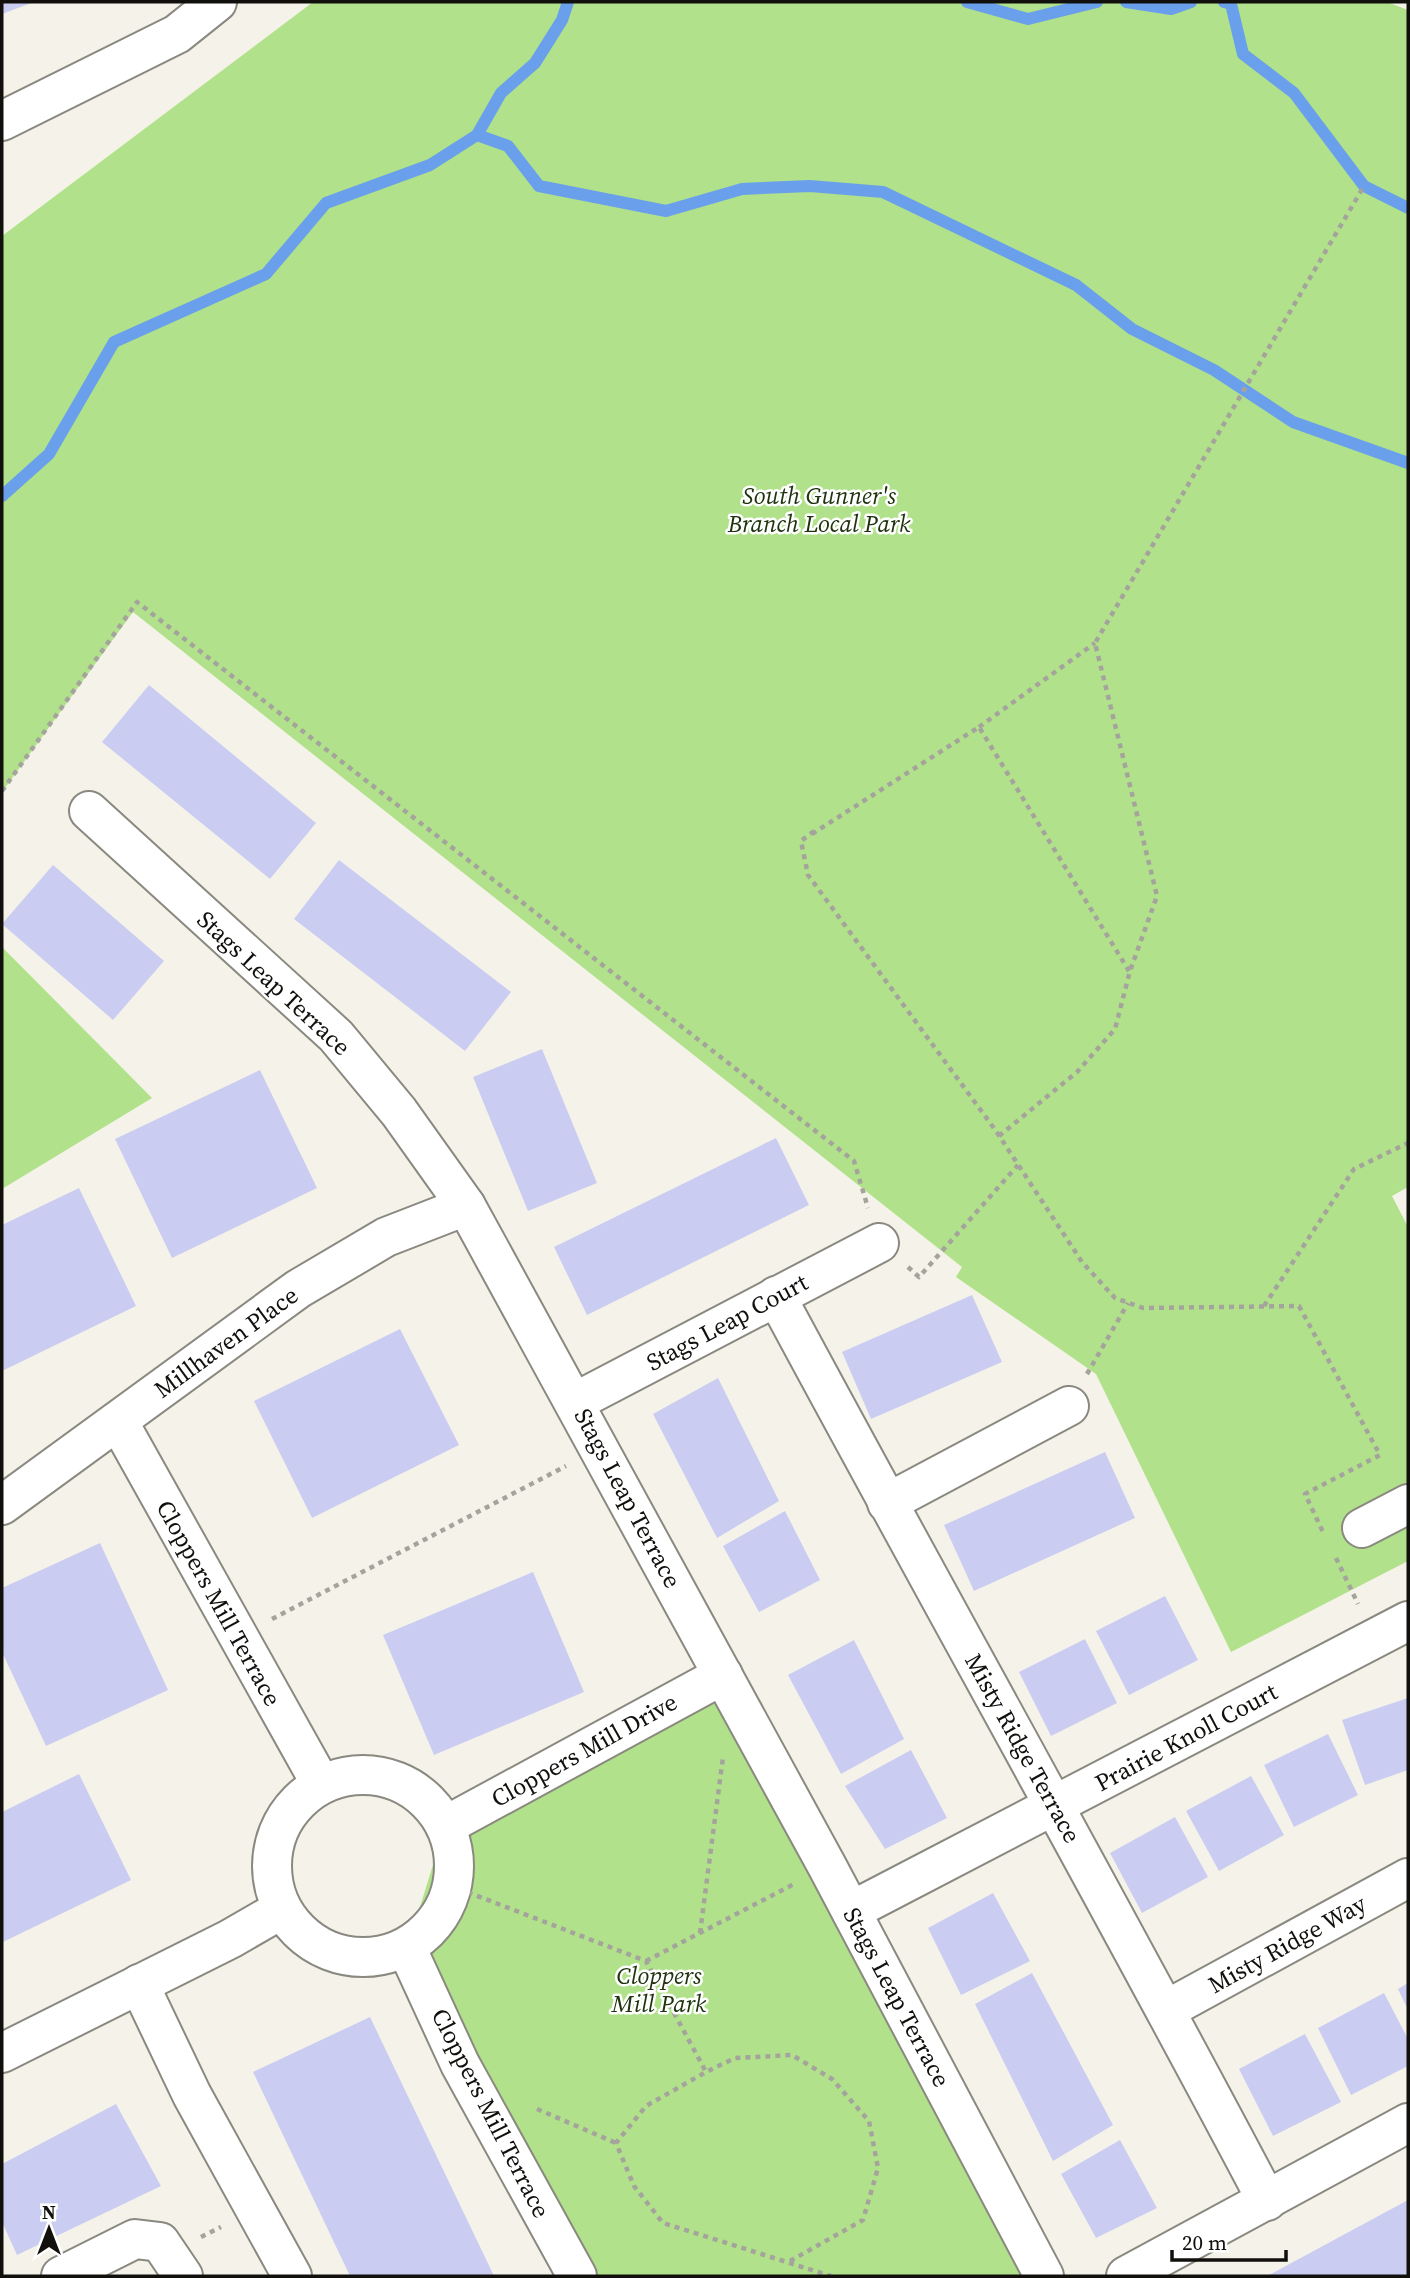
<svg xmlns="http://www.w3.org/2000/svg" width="1410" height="2278" font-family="'Source Serif 4',serif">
	<rect width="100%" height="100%" fill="#f5f3e9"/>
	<!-- green -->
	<g fill="#b1e18a">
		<path d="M313,2H1387L1408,10V1187L1392,1196L1408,1227V1561L1231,1652L1096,1374L956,1277L962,1267L133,612L2,792V236Z"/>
		<path d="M2,947L152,1098L2,1189Z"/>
		<path d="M723,1675L1044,2276H581L407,1949L445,1826Z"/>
	</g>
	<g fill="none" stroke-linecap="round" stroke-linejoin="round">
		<!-- stream -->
		<g stroke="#6aa0eb" stroke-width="12">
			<path d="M967,2L1028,19L1097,2"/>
			<path d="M1126,2L1171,9L1191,2"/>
			<path d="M1224,2L1231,4L1243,54L1294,93L1364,186L1408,208"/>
			<path d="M477,135L501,93L535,63L562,20L568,2"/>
			<path d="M2,496L49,454L114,342L266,274L326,203L430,165L477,135L508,146L539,186L666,211L742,189L810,186L883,192L1076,285L1132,329L1214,370L1293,422L1408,463"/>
		</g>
	</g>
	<!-- building -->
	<g fill="#cacdf1">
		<path d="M2,2H34L2,14Z"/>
		<path d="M149,685L316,823L270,879L102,742Z"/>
		<path d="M339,860L511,992L465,1051L294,919Z"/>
		<path d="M53,865L164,961L113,1020L2,924Z"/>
		<path d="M542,1049L597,1183L528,1211L473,1077Z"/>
		<path d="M260,1070L317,1188L172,1258L115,1139Z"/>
		<path d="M776,1138L809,1205L587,1315L554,1247Z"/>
		<path d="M79,1188L136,1306L2,1371V1225Z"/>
		<path d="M972,1295L1002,1362L871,1419L842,1352Z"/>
		<path d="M400,1329L459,1445L312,1518L254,1401Z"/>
		<path d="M718,1378L779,1501L717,1538L653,1414Z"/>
		<path d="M1105,1452L1135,1518L974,1591L944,1525Z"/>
		<path d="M785,1511L820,1580L759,1612L723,1546Z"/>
		<path d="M100,1543L168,1690L46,1746L2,1652V1588Z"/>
		<path d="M533,1572L584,1692L434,1755L383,1635Z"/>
		<path d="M1165,1596L1198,1660L1129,1695L1096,1631Z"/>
		<path d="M1085,1639L1117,1703L1051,1736L1019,1672Z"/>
		<path d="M854,1640L904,1739L841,1774L788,1675Z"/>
		<path d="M1408,1698V1770L1365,1785L1342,1720Z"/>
		<path d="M1328,1734L1358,1795L1294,1827L1264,1765Z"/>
		<path d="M911,1750L947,1818L885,1849L845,1786Z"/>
		<path d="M79,1774L131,1880L3,1942L2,1812Z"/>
		<path d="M1251,1776L1284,1835L1219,1871L1186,1811Z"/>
		<path d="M1175,1817L1208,1877L1142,1913L1110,1853Z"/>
		<path d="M993,1893L1030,1961L961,1995L928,1928Z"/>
		<path d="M1032,1973L1113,2125L1053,2161L975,2004Z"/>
		<path d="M1408,1983V2010L1398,1989Z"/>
		<path d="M1384,1993L1408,2039V2066L1351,2095L1318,2028Z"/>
		<path d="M370,2017L494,2276H350L253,2072Z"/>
		<path d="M1305,2034L1341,2102L1273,2136L1239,2069Z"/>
		<path d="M116,2104L161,2186L17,2255L2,2222V2164Z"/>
		<path d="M1120,2140L1157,2208L1096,2238L1061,2174Z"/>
		<path d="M1408,2200V2276H1267Z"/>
	</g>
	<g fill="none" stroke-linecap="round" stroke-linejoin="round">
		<!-- minor casing -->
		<g stroke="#8a8980" stroke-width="42">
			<g id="minor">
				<path d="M2,121L177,34L217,2"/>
				<path d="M89,811L336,1036L399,1112L466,1206L827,1866L1044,2276"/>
				<path d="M776,1296C938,1598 1107,1897 1267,2201"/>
				<path d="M575,1402L879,1243"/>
				<path d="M118,1421L321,1784"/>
				<path d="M887,1503L1069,1406"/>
				<path d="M2,1505L298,1289L386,1237L466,1206"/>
				<path d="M1362,1528L1408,1504"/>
				<circle cx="363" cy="1866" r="91"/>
				<path d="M445,1826L723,1675"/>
				<path d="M851,1911L1408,1621"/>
				<path d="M407,1949L460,2064L577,2276"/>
				<path d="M139,1984L192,2095L292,2276"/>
				<path d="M1166,2010L1408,1878"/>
				<path d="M2,2053L230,1939L282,1909"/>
				<path d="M61,2276L135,2239L160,2242L183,2276"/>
				<path d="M1126,2276L1408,2123"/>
			</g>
		</g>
		<!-- path -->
		<g stroke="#a5a49c" stroke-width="4.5" stroke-dasharray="5 5" stroke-linecap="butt">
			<path d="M979,727L1095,643"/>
			<path d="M2,791L137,602L854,1161L868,1208"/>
			<path d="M814,831L801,841L808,875L996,1131L1082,1262L1115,1298L1143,1308L1299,1306L1380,1455L1305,1494L1323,1532"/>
			<path d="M812,834L979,727L1129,971"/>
			<path d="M999,1136L1077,1072L1115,1029L1130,971L1157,896L1095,643L1364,186"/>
			<path d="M908,1267L919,1277L1018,1165"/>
			<path d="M1264,1306L1354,1169L1408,1143"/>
			<path d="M1087,1374L1128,1303"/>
			<path d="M1336,1558L1358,1604"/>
			<path d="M272,1619L566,1466"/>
			<path d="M449,1885L646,1961L706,2072"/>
			<path d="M700,1933L723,1757"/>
			<path d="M646,1961L794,1884"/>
			<path d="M537,2109L616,2143"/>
			<path d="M201,2237L221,2227"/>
			<path d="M790,2261L863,2220L878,2168L869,2121L832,2079L792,2055L735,2058L706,2072L646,2106L616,2143L634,2186L663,2223L831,2276"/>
		</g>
		<!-- minor -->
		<use href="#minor" stroke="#fff" stroke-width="38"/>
	</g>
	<g text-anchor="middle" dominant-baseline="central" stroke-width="5" stroke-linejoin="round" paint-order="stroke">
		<!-- park labels -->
		<g font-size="24" font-style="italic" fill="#20330f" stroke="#fff">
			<text x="819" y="495">South Gunner's<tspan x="819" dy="28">Branch Local Park</tspan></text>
			<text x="659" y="1975">Cloppers<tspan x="659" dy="28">Mill Park</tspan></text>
		</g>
		<!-- street labels -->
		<g font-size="24" fill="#11100d" stroke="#fff">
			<text transform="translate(274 983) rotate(43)">Stags Leap Terrace</text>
			<text transform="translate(727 1322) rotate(-28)">Stags Leap Court</text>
			<text transform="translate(226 1342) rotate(-36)">Millhaven Place</text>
			<text transform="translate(628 1498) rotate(62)">Stags Leap Terrace</text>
			<text transform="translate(219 1603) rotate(61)">Cloppers Mill Terrace</text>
			<text transform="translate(1186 1737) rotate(-28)">Prairie Knoll Court</text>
			<text transform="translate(1023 1748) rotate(61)">Misty Ridge Terrace</text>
			<text transform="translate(584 1750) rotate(-29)">Cloppers Mill Drive</text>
			<text transform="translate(1287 1944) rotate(-29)">Misty Ridge Way</text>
			<text transform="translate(897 1997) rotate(62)">Stags Leap Terrace</text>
			<text transform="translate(491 2113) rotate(63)">Cloppers Mill Terrace</text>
		</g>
	</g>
	<!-- border -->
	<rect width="1410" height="2278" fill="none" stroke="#11100d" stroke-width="7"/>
	<!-- north arrow -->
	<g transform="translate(49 2229)" stroke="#ffffff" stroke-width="5" paint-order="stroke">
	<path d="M0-5L12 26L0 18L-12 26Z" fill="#11100d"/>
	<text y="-10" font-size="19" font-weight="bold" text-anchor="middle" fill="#11100d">N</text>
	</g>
	<!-- scale -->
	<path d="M1172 2250v10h114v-10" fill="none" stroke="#11100d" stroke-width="3.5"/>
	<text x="1182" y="2250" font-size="21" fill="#11100d" stroke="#ffffff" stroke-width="5" paint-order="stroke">20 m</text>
</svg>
